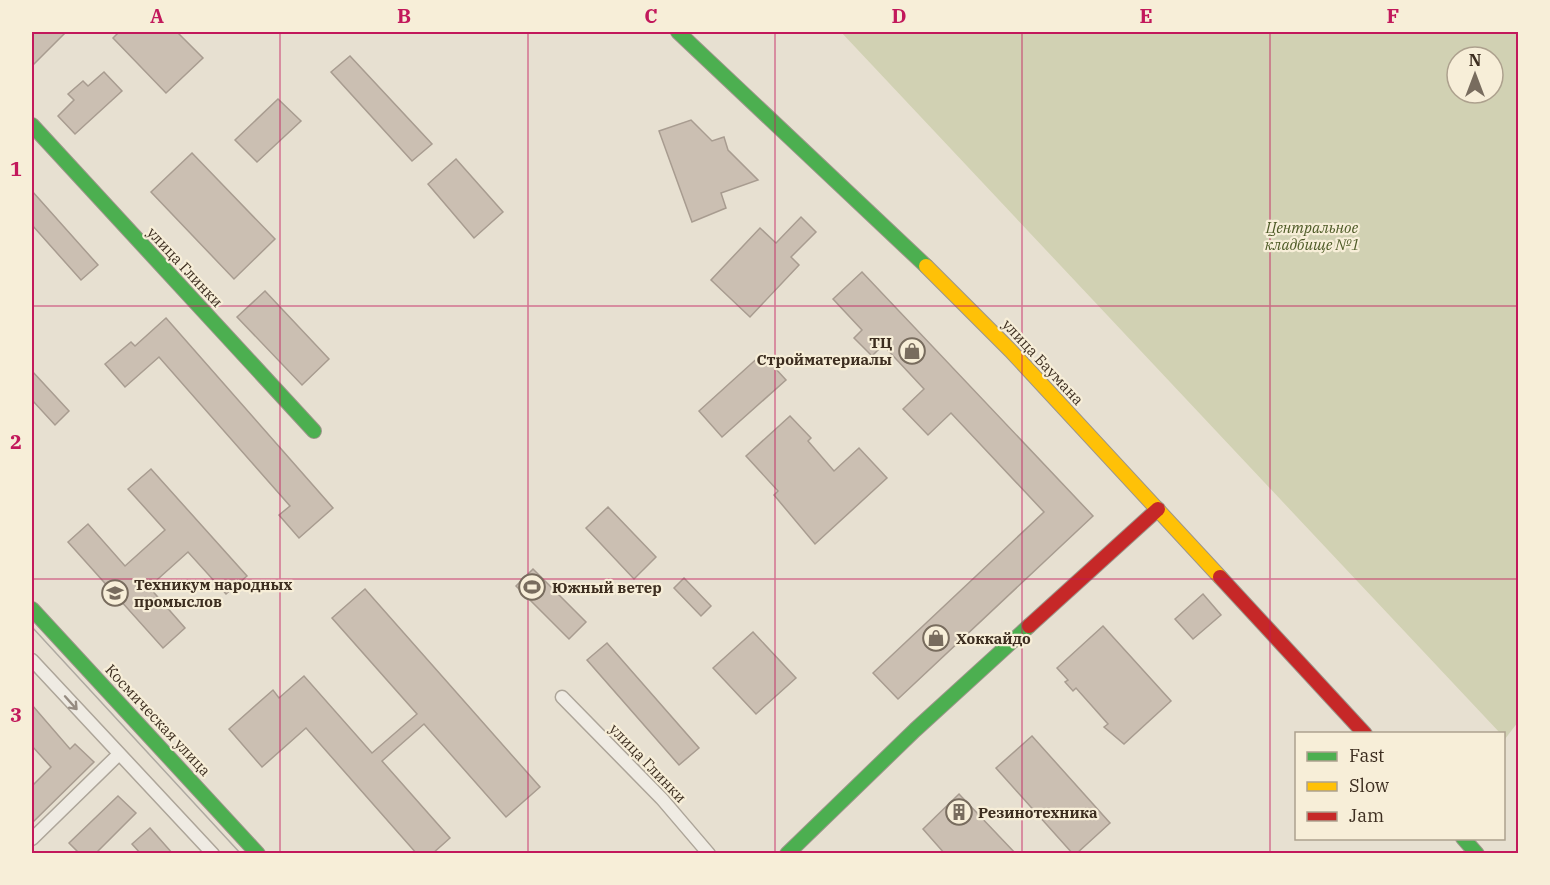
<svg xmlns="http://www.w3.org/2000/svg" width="1550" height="885" font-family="'IBM Plex Serif',serif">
	<rect width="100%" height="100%" fill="#e7e0d1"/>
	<!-- cemetery -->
	<path fill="#d1d1b3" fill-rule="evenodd" d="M841,32H1518V722L1505,739L1504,734L1500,733ZM1457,57H1493V93H1457Z"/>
	<!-- building -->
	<g fill="#cbbfb2" stroke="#a89c90" stroke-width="1.5">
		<path d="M32,32H66L32,66Z"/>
		<path d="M119,32H177L203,58L166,93L113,38Z"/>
		<path d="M350,56L432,144L412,161L331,72Z"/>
		<path d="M104,72L122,91L75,134L58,116L74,100L68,94L83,81L88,86Z"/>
		<path d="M278,99L301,121L257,162L235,140Z"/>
		<path d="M691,120L712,141L724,137L728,150L758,180L721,193L726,208L692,222L659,131Z"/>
		<path d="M192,153L275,239L234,279L151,192Z"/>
		<path d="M456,159L503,212L474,238L428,184Z"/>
		<path d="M32,191L98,265L81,280L32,225Z"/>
		<path d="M801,217L816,232L791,257L799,265L750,317L711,280L760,228L776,243Z"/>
		<path d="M862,272L1093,516L898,699L873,673L1044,512L951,413L928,435L903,409L924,389L883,345L872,356L854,338L862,330L833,299Z"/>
		<path d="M265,291L329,359L302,385L237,317Z"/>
		<path d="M166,318L333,508L299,538L279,515L290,506L159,357L125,387L105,364L131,342L135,346Z"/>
		<path d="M762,354L786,380L722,437L699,411Z"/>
		<path d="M32,371L69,411L55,425L32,400Z"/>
		<path d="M790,416L811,438L808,441L834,471L859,448L887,478L815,544L774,495L778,491L746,456Z"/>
		<path d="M151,469L247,576L226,594L188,552L149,587L185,628L163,648L68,542L88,524L125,566L165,530L128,489Z"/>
		<path d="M608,507L656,557L634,579L586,528Z"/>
		<path d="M533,569L586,622L569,639L516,586Z"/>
		<path d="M684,578L711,606L701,616L674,588Z"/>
		<path d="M365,589L540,787L506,817L424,724L382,761L450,838L432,854H417L306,728L262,767L229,729L273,690L279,698L304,676L372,753L417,714L332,618Z"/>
		<path d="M1203,594L1221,615L1193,639L1175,619Z"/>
		<path d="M1103,626L1171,701L1124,744L1104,727L1108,724L1076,688L1073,691L1065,682L1068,680L1057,668Z"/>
		<path d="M753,632L796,678L756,714L713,668Z"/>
		<path d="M607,643L699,748L679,765L587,660Z"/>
		<path d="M32,705L70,749L75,744L94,762L32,823V786L51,767L32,746Z"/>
		<path d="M1032,736L1110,823L1076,854H1073L996,768Z"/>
		<path d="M959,794L1016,854H945L923,829Z"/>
		<path d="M118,796L136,813L95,854H80L69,843Z"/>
		<path d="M150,828L173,854H141L132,844Z"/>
	</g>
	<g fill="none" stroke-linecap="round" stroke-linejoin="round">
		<!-- street casing -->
		<g stroke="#ada599" stroke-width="15">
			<g id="street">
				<path d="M32,660L213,854"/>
				<path d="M562,697L662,799L709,854"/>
				<path d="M32,839L118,755"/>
			</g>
		</g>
		<!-- fast casing -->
		<g stroke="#9c958a" stroke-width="16">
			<g id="fast">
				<path d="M678,32L926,266"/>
				<path d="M32,125L314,431"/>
				<path d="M32,609L258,854"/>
				<path d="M1463,838L1477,854"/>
				<path d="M787,854L915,730L1029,626"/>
			</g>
		</g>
		<!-- slow casing -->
		<g stroke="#9c958a" stroke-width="16">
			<path id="slow" d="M926,266L1011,351L1220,577"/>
		</g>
		<!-- jam casing -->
		<g stroke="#9c958a" stroke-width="16">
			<g id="jam">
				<path d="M1220,577L1365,734"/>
				<path d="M1029,626L1158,509"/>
			</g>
		</g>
		<!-- street -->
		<use href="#street" stroke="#efebe3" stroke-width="12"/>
		<!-- fast -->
		<use href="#fast" stroke="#4caf50" stroke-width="14"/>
		<!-- slow -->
		<use href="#slow" stroke="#ffc107" stroke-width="14"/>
		<!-- jam -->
		<use href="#jam" stroke="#c62828" stroke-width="14"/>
		<!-- tram -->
		<path stroke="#afaaa2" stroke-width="1.5" d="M32,627L241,854"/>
	</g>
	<!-- one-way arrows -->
	<defs><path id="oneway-shaft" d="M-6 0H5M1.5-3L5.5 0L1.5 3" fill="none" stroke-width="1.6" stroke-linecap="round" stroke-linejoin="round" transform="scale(1.5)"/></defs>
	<use stroke="#968c82" href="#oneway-shaft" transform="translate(71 703) rotate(48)"/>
	<!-- grid -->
	<path fill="none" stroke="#c2185b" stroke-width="1.5" stroke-opacity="0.55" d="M280,32V854M528,32V854M775,32V854M1022,32V854M1270,32V854M32,306H1518M32,579H1518"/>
	<!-- icons -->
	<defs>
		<g id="shop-ring" transform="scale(1.35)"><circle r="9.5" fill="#f7eed8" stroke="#786c5e" stroke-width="1.5"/><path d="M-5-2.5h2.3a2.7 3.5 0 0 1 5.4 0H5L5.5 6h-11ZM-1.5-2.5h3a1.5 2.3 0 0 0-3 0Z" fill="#786c5e"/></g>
		<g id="stadium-ring" transform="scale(1.35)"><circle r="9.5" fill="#f7eed8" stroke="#786c5e" stroke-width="1.5"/><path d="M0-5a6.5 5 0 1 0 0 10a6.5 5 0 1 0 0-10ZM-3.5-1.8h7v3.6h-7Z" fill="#786c5e"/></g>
		<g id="university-ring" transform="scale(1.35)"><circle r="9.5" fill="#f7eed8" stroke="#786c5e" stroke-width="1.5"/><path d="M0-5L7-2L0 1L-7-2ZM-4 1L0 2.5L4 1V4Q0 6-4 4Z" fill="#786c5e"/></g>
		<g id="building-ring" transform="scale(1.35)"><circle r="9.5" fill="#f7eed8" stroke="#786c5e" stroke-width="1.5"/><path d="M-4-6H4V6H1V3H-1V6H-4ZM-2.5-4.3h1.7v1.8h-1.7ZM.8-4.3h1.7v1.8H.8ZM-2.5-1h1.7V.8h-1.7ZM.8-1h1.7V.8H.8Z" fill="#786c5e"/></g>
	</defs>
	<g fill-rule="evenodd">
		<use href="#shop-ring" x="912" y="351"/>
		<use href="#stadium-ring" x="532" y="587"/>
		<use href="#university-ring" x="115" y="593"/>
		<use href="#shop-ring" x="936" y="638"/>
		<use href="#building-ring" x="959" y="812"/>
	</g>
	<g text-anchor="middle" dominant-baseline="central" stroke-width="4.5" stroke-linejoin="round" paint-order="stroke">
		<!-- park labels -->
		<g font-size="15" font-style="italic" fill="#4d5a26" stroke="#f7eed8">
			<text x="1312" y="227">Центральное<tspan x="1312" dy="17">кладбище №1</tspan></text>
		</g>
		<!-- street labels -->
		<g font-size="15" fill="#3d2e20" stroke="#f7eed8">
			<text transform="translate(185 267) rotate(47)">улица Глинки</text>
			<text transform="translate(1043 362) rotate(47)">улица Баумана</text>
			<text transform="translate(158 720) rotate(47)">Космическая улица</text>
			<text transform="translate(648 763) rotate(46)">улица Глинки</text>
		</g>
		<!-- poi labels -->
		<g font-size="15" font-weight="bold" fill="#3d2e20" stroke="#f7eed8" text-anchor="start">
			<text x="892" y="342" text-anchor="end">ТЦ<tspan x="892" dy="17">Стройматериалы</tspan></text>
			<text x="134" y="584">Техникум народных<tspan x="134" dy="17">промыслов</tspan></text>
			<text x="552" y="587">Южный ветер</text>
			<text x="956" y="638">Хоккайдо</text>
			<text x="978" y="812">Резинотехника</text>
		</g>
	</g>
	<!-- border -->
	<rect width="1550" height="885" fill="none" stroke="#f7eed8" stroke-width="66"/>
	<!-- legend -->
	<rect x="1295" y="732" width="210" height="108" fill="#f7eed8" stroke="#ada18e" stroke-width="1.5"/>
	<rect x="1307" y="752" width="30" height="9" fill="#4caf50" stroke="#ada18e" stroke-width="1.5"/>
	<text x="1349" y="762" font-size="18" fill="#3d2e20">Fast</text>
	<rect x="1307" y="782" width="30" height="9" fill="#ffc107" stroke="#ada18e" stroke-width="1.5"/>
	<text x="1349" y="792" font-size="18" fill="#3d2e20">Slow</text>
	<rect x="1307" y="812" width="30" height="9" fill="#c62828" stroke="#ada18e" stroke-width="1.5"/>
	<text x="1349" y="822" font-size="18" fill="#3d2e20">Jam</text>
	<!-- north arrow -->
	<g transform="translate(1475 75)"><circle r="28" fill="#f7eed8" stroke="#ada18e" stroke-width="1.5"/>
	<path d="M0-4.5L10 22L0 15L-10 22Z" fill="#786c5e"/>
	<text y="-9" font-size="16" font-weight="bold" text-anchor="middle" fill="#3d2e20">N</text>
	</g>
	<rect x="33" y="33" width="1484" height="819" fill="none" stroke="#c2185b" stroke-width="2"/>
	<g font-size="20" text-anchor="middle" font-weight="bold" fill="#c2185b">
		<text x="157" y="23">A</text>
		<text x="404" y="23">B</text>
		<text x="651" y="23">C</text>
		<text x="899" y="23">D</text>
		<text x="1146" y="23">E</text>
		<text x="1393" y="23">F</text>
		<text x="16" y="176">1</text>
		<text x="16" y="449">2</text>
		<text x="16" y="722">3</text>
	</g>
</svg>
